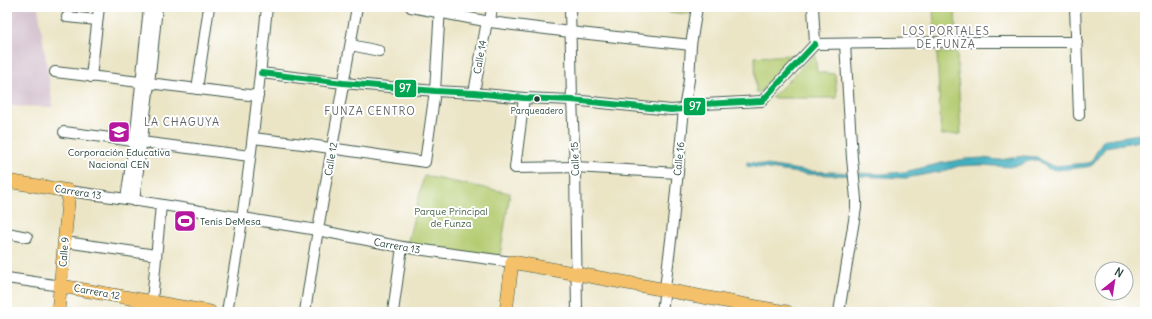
<svg xmlns="http://www.w3.org/2000/svg" width="1152" height="319" font-family="Delius,sans-serif">
	<rect width="100%" height="100%" fill="#fff"/>
	<filter id="ink" filterUnits="userSpaceOnUse"><feTurbulence type="fractalNoise" baseFrequency=".025" numOctaves="2"/><feDisplacementMap in="SourceGraphic" scale="8" xChannelSelector="R" yChannelSelector="G"/><feConvolveMatrix kernelMatrix="1 2 1 2 8 2 1 2 1" color-interpolation-filters="sRGB"/></filter>
	<filter id="wash" filterUnits="userSpaceOnUse"><feTurbulence type="fractalNoise" baseFrequency=".012" numOctaves="4" result="noise"/><feDisplacementMap in="SourceGraphic" scale="16" xChannelSelector="R" yChannelSelector="G"/><feGaussianBlur stdDeviation="0.9" result="paint"/><feColorMatrix in="noise" values="0 0 0 0 0 0 0 0 0 0 0 0 0 0 0 0 0 1.4 0 .05"/><feComposite in="paint" operator="in"/></filter>
	<g filter="url(#wash)">
		<rect width="100%" height="100%" fill="#ebe5c6"/>
		<!-- built -->
		<path fill="#f6cfd9" d="M108,126L130,129L129,139L108,135Z"/>
		<!-- industrial -->
		<path fill="#d1bdcb" d="M7,7H38L53,107L7,106Z"/>
		<!-- green -->
		<g fill="#b3cb70" stroke="#698452">
			<path d="M658,7H689L688,14L658,11Z"/>
			<path d="M933,7H955L956,31L934,29Z"/>
			<path d="M937,53H957L961,134L941,135Z"/>
			<path d="M815,54L817,72L835,74L837,98H771Z"/>
			<path d="M794,55L760,92H756L755,57Z"/>
			<path d="M424,176L510,193L499,261L407,245Z"/>
		</g>
		<!-- water -->
		<path fill="#42afbf" stroke="#30767a" d="M1145,133V140L1106,147L1091,166L1086,167L1057,170L1049,169L1038,160L1029,161L1020,165L1009,167L980,165L959,166L944,171L906,178L805,174L747,166V162L806,171L881,174L904,172L942,163L965,159L982,158L1000,160L1024,156L1037,157L1046,163L1053,166L1088,163L1092,160L1103,140Z"/>
	</g>
	<g filter="url(#ink)">
		<g fill="none" stroke-linecap="round" stroke-linejoin="round">
			<!-- minor casing -->
			<g stroke="#3e564a" stroke-width="12">
				<g id="minor">
					<path d="M411,7L490,22L570,32L691,45"/>
					<path d="M570,7L572,100L575,167L577,312"/>
					<path d="M813,7L815,44"/>
					<path d="M1075,7L1079,115"/>
					<path d="M67,17L97,20"/>
					<path d="M490,22L492,7"/>
					<path d="M815,44L948,42H1077"/>
					<path d="M351,45L379,51"/>
					<path d="M55,72L258,96"/>
					<path d="M261,73L343,83L435,91L474,93L524,98L572,100L671,110L684,109L704,104L762,101L815,44"/>
					<path d="M91,77L99,7"/>
					<path d="M197,89L209,7"/>
					<path d="M474,93L487,21"/>
					<path d="M524,98L515,168L575,167L678,173"/>
					<path d="M64,132L250,156"/>
					<path d="M253,138L303,144L425,162L435,91L440,7"/>
					<path d="M69,191L126,199L317,230L402,247L512,262"/>
					<path d="M126,199L137,123L149,7"/>
					<path d="M134,201L149,84L157,7"/>
					<path d="M7,233L27,237"/>
					<path d="M65,242L156,255"/>
					<path d="M7,278L61,286"/>
					<path d="M152,301L161,205"/>
					<path d="M227,312C232,281 238,250 242,219C252,148 260,78 267,7"/>
					<path d="M305,312C320,210 339,109 357,7"/>
					<path d="M393,312L402,247"/>
					<path d="M662,312L672,232L684,109L689,80L691,45L697,7"/>
					<path d="M839,312L856,208V199L852,158L845,44"/>
				</g>
			</g>
			<!-- major casing -->
			<g stroke="#3e564a" stroke-width="14">
				<g id="major">
					<path d="M7,181L69,191L58,312"/>
					<path d="M61,286L210,312"/>
					<path d="M506,312L512,262L644,286L768,309L787,312"/>
				</g>
			</g>
			<!-- minor -->
			<use href="#minor" stroke="#fff" stroke-width="10"/>
			<!-- major -->
			<use href="#major" stroke="#f4c16a" stroke-width="13"/>
			<!-- bus-1 casing -->
			<g stroke="#fff" stroke-width="9">
				<path id="bus-1" d="M261,73L343,83L435,91L474,93L524,98L572,100L671,110L684,109L704,104L762,101L815,44"/>
			</g>
			<!-- bus-1 -->
			<use href="#bus-1" stroke="#00a651" stroke-width="6"/>
		</g>
	</g>
	<!-- icons -->
	<defs>
		<g id="university-square" transform="scale(1.15)"><rect x="-9" y="-9" width="18" height="18" rx="4" fill="#b5179e" stroke="#fff"/><path d="M0-5L7-2L0 1L-7-2ZM-4 1L0 2.5L4 1V4Q0 6-4 4Z" fill="#fff"/></g>
		<g id="stadium-square" transform="scale(1.15)"><rect x="-9" y="-9" width="18" height="18" rx="4" fill="#b5179e" stroke="#fff"/><path d="M0-5a6.5 5 0 1 0 0 10a6.5 5 0 1 0 0-10ZM-3.5-1.8h7v3.6h-7Z" fill="#fff"/></g>
	</defs>
	<g fill-rule="evenodd">
		<use href="#university-square" x="119" y="132"/>
		<use href="#stadium-square" x="185" y="221"/>
	</g>
	<!-- markers -->
	<circle fill="#1f3d34" stroke="#fff" stroke-width="1.5" cx="537" cy="99" r="3.5"/>
	<g text-anchor="middle" dominant-baseline="central" stroke-width="4" stroke-linejoin="round" paint-order="stroke">
		<!-- bus labels -->
		<g font-size="9" fill="#1f3d34" stroke="#fff">
			<text x="537" y="110">Parqueadero</text>
		</g>
		<!-- street labels -->
		<g font-size="10" fill="#1f3d34" stroke="#fff">
			<text transform="translate(480 57) rotate(-80)">Calle 14</text>
			<text transform="translate(331 159) rotate(-80)">Calle 12</text>
			<text transform="translate(575 159) rotate(-92)">Calle 15</text>
			<text transform="translate(679 159) rotate(-84)">Calle 16</text>
			<text transform="translate(78 192) rotate(9)">Carrera 13</text>
			<text transform="translate(397 246) rotate(10)">Carrera 13</text>
			<text transform="translate(64 252) rotate(-85)">Calle 9</text>
			<text transform="translate(97 292) rotate(10)">Carrera 12</text>
		</g>
		<!-- poi labels -->
		<g font-size="10" fill="#1f3d34" stroke="#fff">
			<text x="119" y="152">Corporación Educativa<tspan x="119" dy="12">Nacional CEN</tspan></text>
			<text x="200" y="221" text-anchor="start">Tenis DeMesa</text>
		</g>
		<!-- park labels -->
		<g font-size="10" fill="#446043" stroke="#fff">
			<text x="451" y="211">Parque Principal<tspan x="451" dy="12">de Funza</tspan></text>
		</g>
		<!-- neighbourhood labels -->
		<g font-size="11" letter-spacing="1" fill="#626467" stroke="#fff">
			<text x="946" y="31">LOS PORTALES<tspan x="946" dy="13">DE FUNZA</tspan></text>
			<text x="370" y="111">FUNZA CENTRO</text>
			<text x="182" y="122">LA CHAGUYA</text>
		</g>
	</g>
	<g stroke="#fff" stroke-width="1.5">
		<rect x="394" y="79" width="23" height="19" rx="4" fill="#00a651"/>
		<rect x="683" y="97" width="23" height="19" rx="4" fill="#00a651"/>
	</g>
	<g font-size="11" text-anchor="middle" font-weight="bold" fill="#fff">
		<text x="405" y="92">97</text>
		<text x="695" y="110">97</text>
	</g>
	<!-- margin -->
	<rect width="1152" height="319" fill="none" stroke="#fff" stroke-width="24"/>
	<!-- north arrow -->
	<g transform="translate(1114 281) rotate(30)"><circle r="19" fill="#ffffff" stroke="#a5b1ae"/>
	<path d="M0-3L7 15L0 10L-7 15Z" fill="#b5179e"/>
	<text y="-6" font-size="11" font-weight="bold" text-anchor="middle" fill="#1f3d34">N</text>
	</g>
</svg>
